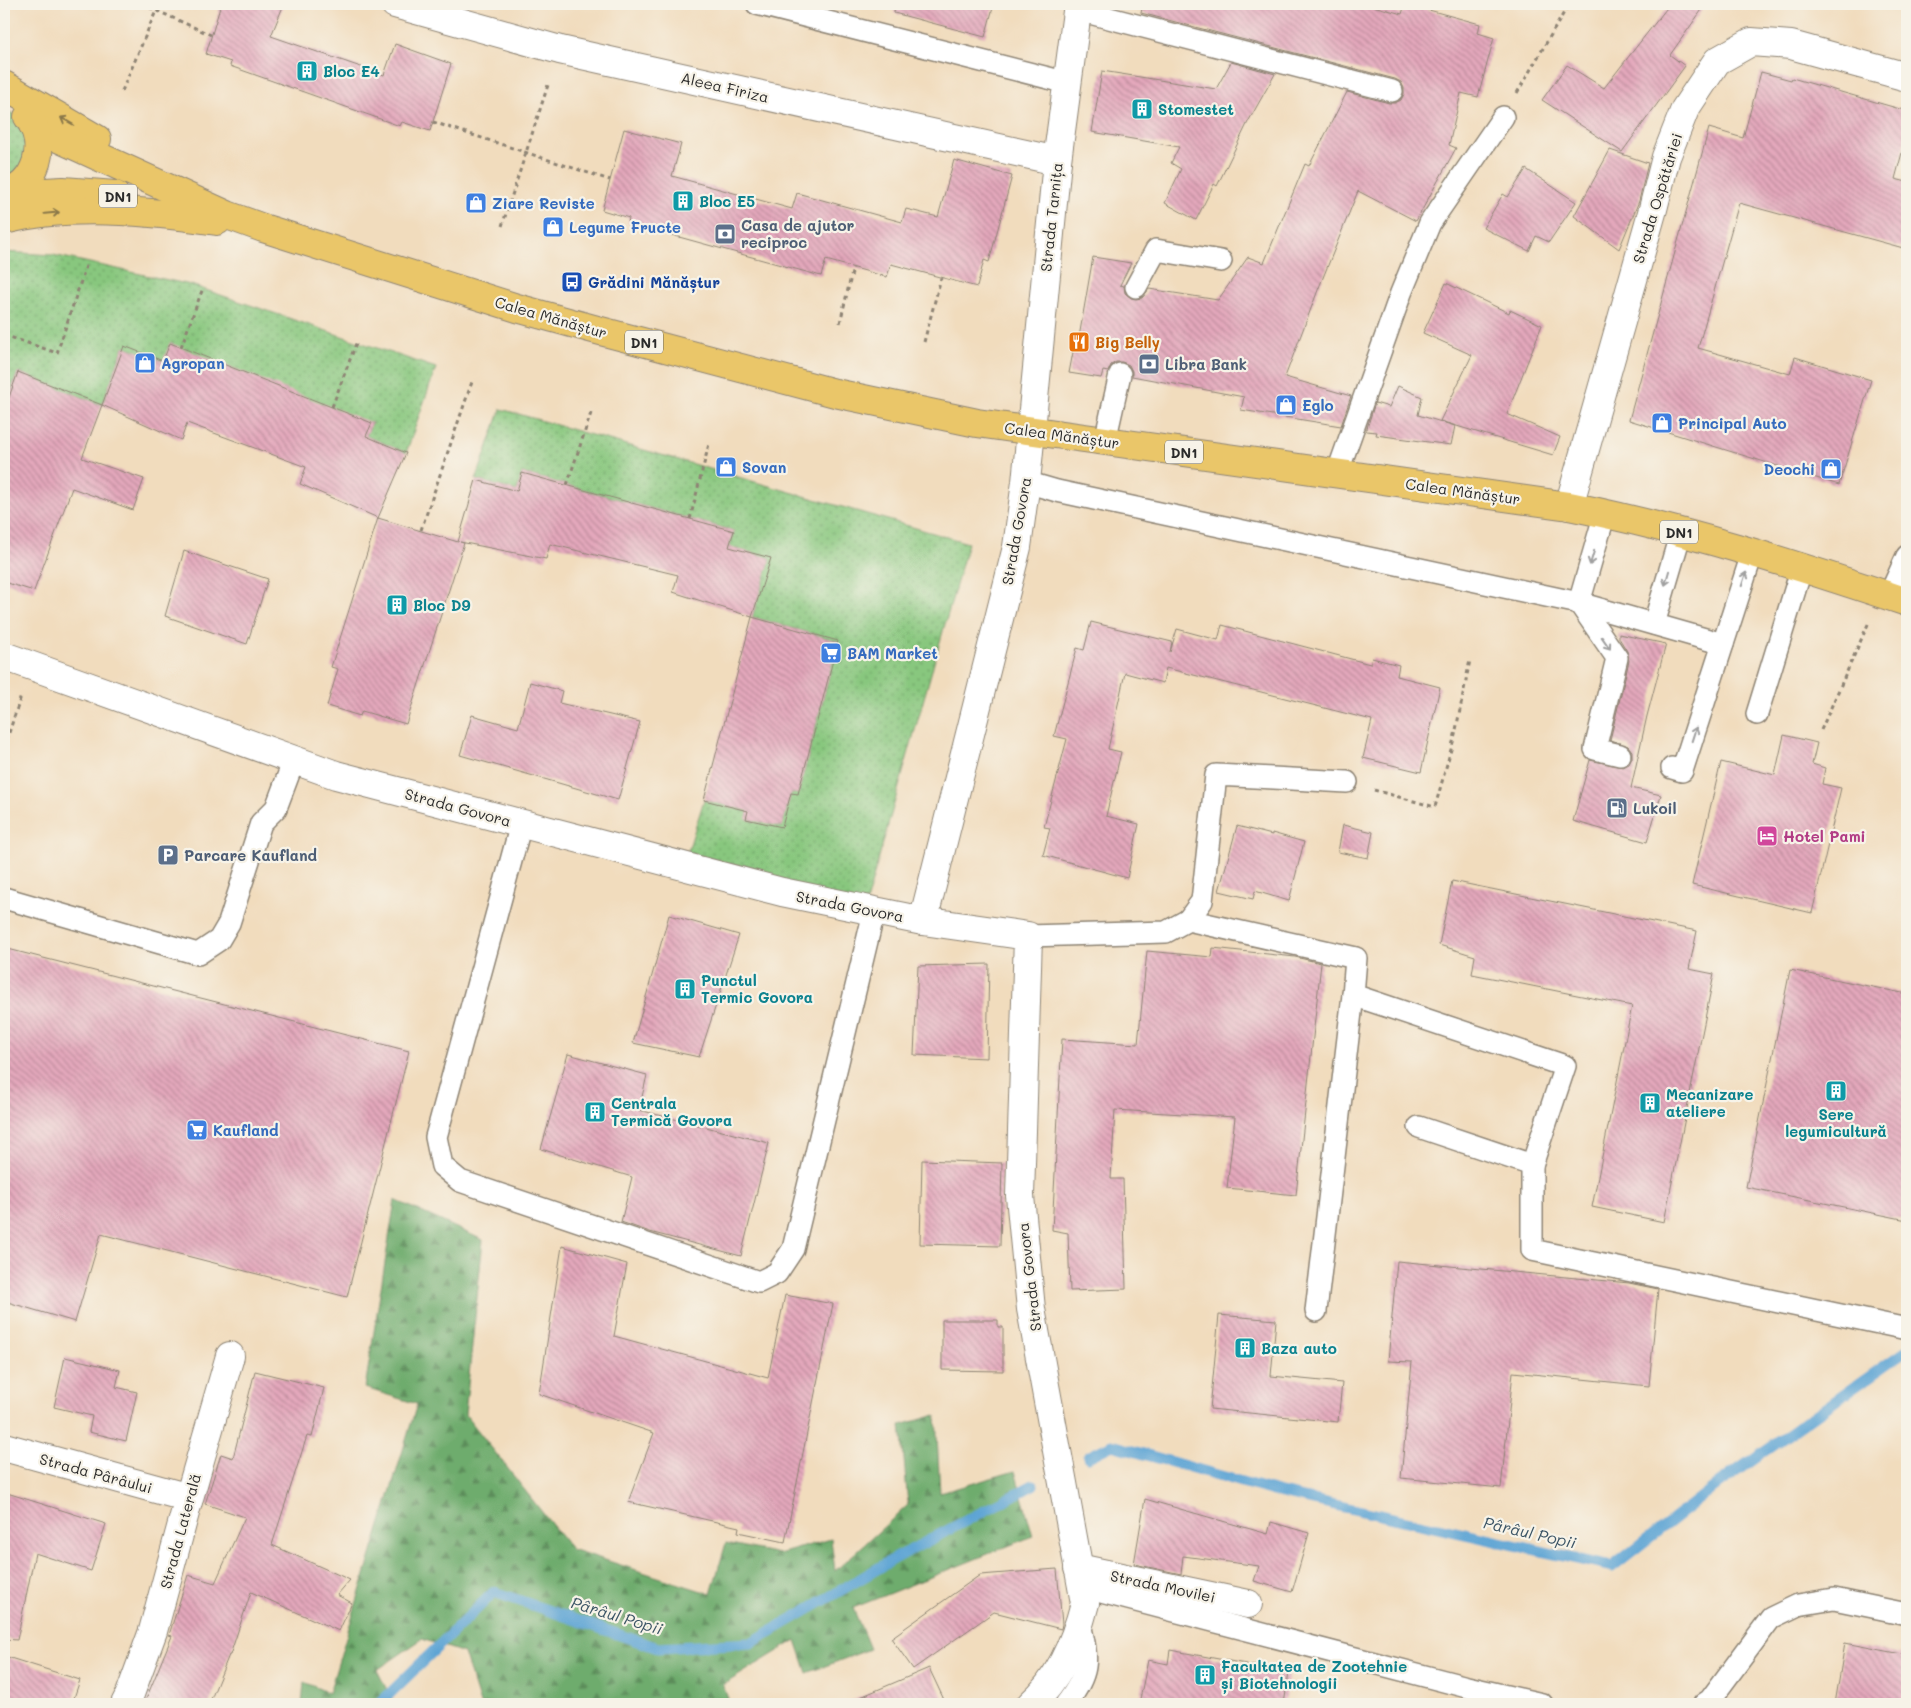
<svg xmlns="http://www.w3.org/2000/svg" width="1911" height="1708" font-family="Mali,sans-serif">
	<defs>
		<pattern id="grass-dots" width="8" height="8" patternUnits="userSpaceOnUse" patternTransform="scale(1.25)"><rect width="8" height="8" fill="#88c77e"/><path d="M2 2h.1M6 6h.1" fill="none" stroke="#6fa267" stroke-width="1.8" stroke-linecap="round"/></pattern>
		<pattern id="forest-firs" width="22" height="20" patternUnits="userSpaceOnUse" patternTransform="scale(1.25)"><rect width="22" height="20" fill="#6eac6d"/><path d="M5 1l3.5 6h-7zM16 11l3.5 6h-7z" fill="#5b8c5a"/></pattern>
		<pattern id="building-back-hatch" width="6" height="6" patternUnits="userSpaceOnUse" patternTransform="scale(1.25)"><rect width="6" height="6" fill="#e4a8bc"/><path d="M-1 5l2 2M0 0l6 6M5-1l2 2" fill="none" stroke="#b98999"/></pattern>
	</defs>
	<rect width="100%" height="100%" fill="#f7f3e8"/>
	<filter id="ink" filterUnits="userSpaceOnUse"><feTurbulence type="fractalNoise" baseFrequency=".02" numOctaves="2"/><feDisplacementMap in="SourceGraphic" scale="10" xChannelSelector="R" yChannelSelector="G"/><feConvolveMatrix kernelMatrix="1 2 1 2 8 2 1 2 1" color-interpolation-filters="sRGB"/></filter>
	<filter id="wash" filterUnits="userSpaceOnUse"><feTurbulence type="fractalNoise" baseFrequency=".0096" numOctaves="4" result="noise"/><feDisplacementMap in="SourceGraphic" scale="20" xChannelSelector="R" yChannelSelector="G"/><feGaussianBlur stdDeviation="1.12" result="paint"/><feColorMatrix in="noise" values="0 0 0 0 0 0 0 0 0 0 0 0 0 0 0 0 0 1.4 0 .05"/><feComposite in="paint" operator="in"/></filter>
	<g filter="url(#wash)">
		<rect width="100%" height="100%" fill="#f1dcbd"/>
		<!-- grass -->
		<g fill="url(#grass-dots)" stroke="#5a7954">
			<path d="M4,109C32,122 26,139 26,165L4,184Z"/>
			<path d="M4,252L53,255L191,285L436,368L406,453L366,436L372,423L163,361L124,346L102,405L18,372L4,411Z"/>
			<path d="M501,409L968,543L864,910L683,867L704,800L748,811L747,819L782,827L791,793L798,794L838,641L752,617L771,558L729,547L734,531L522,473L517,491L476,480Z"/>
		</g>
		<!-- forest -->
		<path fill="url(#forest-firs)" stroke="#4c6c4c" d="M395,1200L483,1240L465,1414L571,1549L711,1594L726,1543L779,1554L831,1539L835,1571L908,1505L901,1425L936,1415L940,1493L1015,1471L1033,1536L853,1608L870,1649L807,1673L796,1640L723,1685L730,1704H480L464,1653L422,1639L377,1670L394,1704H302L304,1682L329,1693L417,1404L365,1388Z"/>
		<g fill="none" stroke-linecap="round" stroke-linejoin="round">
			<!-- stream -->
			<g stroke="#5da4d4" stroke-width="11">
				<path d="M1088,1457L1112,1445L1277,1492L1612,1567L1718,1484L1907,1350"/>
				<path d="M379,1704L494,1592L658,1648L751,1643L894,1559L1033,1485"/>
			</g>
		</g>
		<g id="blocks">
			<!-- building -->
			<g fill="url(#building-back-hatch)">
				<path d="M221,4H284L271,36L384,75L395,44L451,64L430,131L402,122L400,126L230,66L231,62L206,54Z"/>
				<path d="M895,4H994L985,37L894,13Z"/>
				<path d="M1143,4H1366L1402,14L1405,4H1407L1480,24L1478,33L1494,38L1478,97L1461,93L1449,145L1456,148L1416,221L1358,191L1318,290L1285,377L1351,396L1341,426L1241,410L1244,397L1132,376V371L1129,365L1122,362H1116L1111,365L1108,372L1103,371L1101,378L1069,373L1075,342L1078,343L1093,257L1131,263L1120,285L1124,286L1125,293L1131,298L1136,299L1142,298L1149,289L1218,300L1248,257L1264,263L1305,164L1309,166L1347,92L1389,103H1395L1401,100L1404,94V88L1401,82L1395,79L1141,13Z"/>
				<path d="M1670,4H1706L1670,55L1685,66L1622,152L1542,100L1567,65L1604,88Z"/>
				<path d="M1231,62L1275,74L1248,122L1217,186L1214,184L1196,220L1165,203L1181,169L1171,163L1179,147L1092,132L1102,71L1216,89Z"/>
				<path d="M1761,72L1791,80L1792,78L1907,111V134L1895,179L1907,182V249L1739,203L1698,348L1790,374L1795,357L1871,380L1839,485L1629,420L1709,128L1743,138Z"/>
				<path d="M624,129L681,144L672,176L792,209L797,193L902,222L906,209L938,217L954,160L1012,176L989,262L984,260L977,287L891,264L887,277L826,260L821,276L628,223L629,218L602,210Z"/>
				<path d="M1610,150L1648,163L1639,201L1619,249L1574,216Z"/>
				<path d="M1526,169L1576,202L1549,242L1536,236L1529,251L1483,228L1503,194L1508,197Z"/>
				<path d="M1446,283L1509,313L1510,310L1542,325L1507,414L1560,437L1553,455L1440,421L1472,355L1423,333Z"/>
				<path d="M170,343L372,423L366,436L406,453L378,518L300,484L306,467L187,423L181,440L102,405L124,346L163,361Z"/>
				<path d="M18,372L102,405L82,458L144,479L133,510L72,488L34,591L4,582V411Z"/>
				<path d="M1398,386L1422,397L1418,415L1455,426L1451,445L1376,435L1377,432L1366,431L1375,403L1389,407Z"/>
				<path d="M522,473L734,531L729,547L771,558L752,617L673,592L678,575L550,544L546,559L460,542L464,543L406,724L362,711L360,716L327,706L338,669L331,667L378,518L458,542L476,480L517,491Z"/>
				<path d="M184,551L268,579L247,644L165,616Z"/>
				<path d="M752,617L838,641L798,794L791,793L782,827L746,819L748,811L704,800Z"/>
				<path d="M1091,622L1172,642L1170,652L1177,629L1218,640L1222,625L1370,664L1372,658L1399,665L1397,676L1440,687L1421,772L1363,758L1372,720L1166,668L1163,683L1125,673L1108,749L1121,752L1106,816L1139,824L1127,878L1043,855L1050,828L1044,827L1067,739L1054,736L1077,648L1084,650Z"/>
				<path d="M1619,634L1666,644L1647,716L1631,788L1661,795L1647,842L1573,821L1590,760L1623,767L1629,764L1632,758V751L1628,746L1610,740L1629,661L1627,651L1619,638Z"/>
				<path d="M530,682L562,691L559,703L640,722L618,800L460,755L472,715L518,728Z"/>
				<path d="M1784,735L1817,743L1812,764L1825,768L1822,784L1841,788L1812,913L1692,885L1721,762L1775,775Z"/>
				<path d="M1343,825L1373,832L1368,858L1338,852Z"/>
				<path d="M1237,826L1272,835V833L1304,842L1289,901L1255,891L1253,899L1219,891Z"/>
				<path d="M1452,881L1697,931L1689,969L1714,974L1664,1222L1592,1207L1632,1006L1472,974L1475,956L1439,945Z"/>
				<path d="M669,915L739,935L699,1057L633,1043Z"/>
				<path d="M4,948L409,1051L347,1297L101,1234L75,1322L4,1301Z"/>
				<path d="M1213,948L1295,957L1321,963L1296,1195L1227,1188L1235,1117L1115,1110L1111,1179H1123L1126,1289L1070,1291L1068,1233L1052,1230L1062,1039L1138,1044L1147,951L1212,957Z"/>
				<path d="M989,964L987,1058L914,1055L918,966Z"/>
				<path d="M1790,970L1907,994V1220L1746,1187Z"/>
				<path d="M568,1054L647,1075L639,1110L769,1143L741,1256L650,1232L621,1222L632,1177L541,1149Z"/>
				<path d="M922,1160L1002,1163L1000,1246L920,1244Z"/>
				<path d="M562,1246L627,1264L614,1336L768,1378L785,1295L833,1304L785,1542L738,1532L739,1527L628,1502L654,1433L539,1394Z"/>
				<path d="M1397,1261L1629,1283L1658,1289L1649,1386L1513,1372L1501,1488L1401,1478L1412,1362L1388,1361Z"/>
				<path d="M1219,1315L1276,1320L1271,1376L1342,1383L1338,1422L1210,1409Z"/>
				<path d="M942,1320H998V1327H1003V1371L942,1370Z"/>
				<path d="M65,1357L120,1370L116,1387L137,1392L126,1441L89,1432L92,1416L54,1407Z"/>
				<path d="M255,1371L324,1388L312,1437L307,1436L272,1545L350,1580L337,1595L352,1603L339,1631L251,1592L230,1655H229L209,1704H144L172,1636L169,1635L188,1575L215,1583L245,1517L205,1504L221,1454L233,1458Z"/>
				<path d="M4,1492L106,1524L91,1571L35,1553L17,1640L4,1639Z"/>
				<path d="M1145,1499L1268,1534L1271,1522L1309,1533L1292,1592L1254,1581L1259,1566L1183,1556L1181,1574L1134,1564Z"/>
				<path d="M1057,1569L1062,1624L1061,1629L994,1612L913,1669L891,1638L980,1575Z"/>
				<path d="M1845,1643L1907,1655V1704H1835Z"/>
				<path d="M1170,1650L1289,1672L1284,1704H1139L1148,1660L1168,1664Z"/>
				<path d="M4,1656L80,1680L72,1704H4Z"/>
				<path d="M929,1668L946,1704H844Z"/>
			</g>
		</g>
	</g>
	<g filter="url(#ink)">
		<use href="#blocks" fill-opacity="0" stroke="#8e8474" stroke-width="1"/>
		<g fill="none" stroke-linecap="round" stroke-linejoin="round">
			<!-- service casing -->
			<g stroke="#8e8474" stroke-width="24">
				<g id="service">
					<path d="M757,4L1068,83"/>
					<path d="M1078,10L1392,91"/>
					<path d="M1136,287L1156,250L1221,261"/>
					<path d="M1105,441L1120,374"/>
					<path d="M1337,474L1401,293L1430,223L1503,117"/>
					<path d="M1026,482L1057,491L1579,603L1723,644"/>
					<path d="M1889,596L1907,556"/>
					<path d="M1579,603L1617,658L1595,749L1620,755"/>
					<path d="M1579,603L1605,513"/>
					<path d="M1654,624L1681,532"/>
					<path d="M1757,714L1802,567"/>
					<path d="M1672,768L1682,771L1753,551"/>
					<path d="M521,824L436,1137L442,1166L460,1181L759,1282L777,1273L793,1249L874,912"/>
					<path d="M4,898L198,954L219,940L229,923L261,823L276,808L294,760"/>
					<path d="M1188,920L1356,958L1353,995L1316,1311"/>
					<path d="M1028,936L1166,932L1188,920L1202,901L1216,775L1347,782"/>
					<path d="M1353,995L1565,1066L1532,1165L1419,1127"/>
					<path d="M1532,1165V1250L1907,1329"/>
					<path d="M1082,1587L1467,1687L1542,1704"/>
					<path d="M1066,1704C1089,1674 1089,1661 1080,1624"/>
					<path d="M1704,1704L1710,1700L1771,1618L1798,1605L1834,1599L1907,1614"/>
				</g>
			</g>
			<!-- minor casing -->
			<g stroke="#8e8474" stroke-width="30">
				<g id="minor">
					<path d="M395,4L560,50L1057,161"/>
					<path d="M1569,506L1653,209L1666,157L1685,109L1717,61L1751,42L1791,45L1907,77"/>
					<path d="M4,656L336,775L782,892L923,921L1028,936L1020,1196L1031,1309L1085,1603C1076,1639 1060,1679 1031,1704"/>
					<path d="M923,921L1017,547L1026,482L1057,161L1078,4"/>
					<path d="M4,1447L189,1498"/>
					<path d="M1078,1568L1248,1604"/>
					<path d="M125,1704L130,1694L153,1631L189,1498L230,1356"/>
				</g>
			</g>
			<!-- primary casing -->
			<g stroke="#8e8474" stroke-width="30">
				<g id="primary">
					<path d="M4,85L97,139"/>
					<path d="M34,127L227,215L263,228L517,308L597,330L835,393L977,423L1569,506C1684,529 1796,565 1907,602"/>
					<path d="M4,194C37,185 49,144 28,117"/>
					<path d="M7,194L63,191L115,195"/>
					<path d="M4,220C68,203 152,211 217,221"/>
				</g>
			</g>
			<!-- path -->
			<g stroke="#8e8474" stroke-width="3" stroke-dasharray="4 4" stroke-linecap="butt">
				<path d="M142,4L211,35"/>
				<path d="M122,91L159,4"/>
				<path d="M1517,93L1569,4"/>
				<path d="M433,122L610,180"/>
				<path d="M502,226L549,82"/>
				<path d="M840,323L853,268"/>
				<path d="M4,335L57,353L87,263"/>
				<path d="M924,342L941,278"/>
				<path d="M181,347L203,288"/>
				<path d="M332,407L357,341"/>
				<path d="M567,485L591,413"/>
				<path d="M690,519L709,444"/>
				<path d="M421,530L473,379"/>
				<path d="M1821,730L1869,622"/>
				<path d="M4,748L21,696"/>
				<path d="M1374,790L1435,807L1455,735L1470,660"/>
			</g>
			<!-- service -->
			<use href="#service" stroke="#fff" stroke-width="21"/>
			<!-- minor -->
			<use href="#minor" stroke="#fff" stroke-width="28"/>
			<!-- primary -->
			<use href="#primary" stroke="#eac669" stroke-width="28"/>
		</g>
		<!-- one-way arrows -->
		<defs><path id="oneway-shaft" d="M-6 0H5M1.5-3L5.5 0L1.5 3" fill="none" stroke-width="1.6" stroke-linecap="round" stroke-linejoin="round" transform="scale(1.25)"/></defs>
		<g stroke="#8a784a">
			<use href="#oneway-shaft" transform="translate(67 121) rotate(-150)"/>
			<use href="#oneway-shaft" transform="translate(52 213) rotate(-5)"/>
		</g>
		<g stroke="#a0a0a0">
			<use href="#oneway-shaft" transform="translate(1592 558) rotate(107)"/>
			<use href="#oneway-shaft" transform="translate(1667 578) rotate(106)"/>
			<use href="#oneway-shaft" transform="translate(1744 579) rotate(-72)"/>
			<use href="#oneway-shaft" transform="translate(1606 643) rotate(55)"/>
			<use href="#oneway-shaft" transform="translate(1694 734) rotate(-72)"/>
		</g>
	</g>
	<!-- icons -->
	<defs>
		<g id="building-square" transform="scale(1.125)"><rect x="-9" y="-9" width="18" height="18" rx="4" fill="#0f9aa8" stroke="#f7f3e8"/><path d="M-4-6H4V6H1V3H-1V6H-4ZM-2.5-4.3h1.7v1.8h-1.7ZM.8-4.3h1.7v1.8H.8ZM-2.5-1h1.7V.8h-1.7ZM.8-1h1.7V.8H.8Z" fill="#fff"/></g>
		<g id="shop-square" transform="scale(1.125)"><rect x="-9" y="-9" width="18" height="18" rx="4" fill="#3f7fe0" stroke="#f7f3e8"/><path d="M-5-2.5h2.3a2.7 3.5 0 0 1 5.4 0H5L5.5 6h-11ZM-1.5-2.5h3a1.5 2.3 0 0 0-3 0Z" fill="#fff"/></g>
		<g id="bank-square" transform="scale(1.125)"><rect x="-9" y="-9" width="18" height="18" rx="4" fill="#5c6f8a" stroke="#f7f3e8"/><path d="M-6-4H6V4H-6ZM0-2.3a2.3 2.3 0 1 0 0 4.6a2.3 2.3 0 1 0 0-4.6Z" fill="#fff"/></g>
		<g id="bus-square" transform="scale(1.125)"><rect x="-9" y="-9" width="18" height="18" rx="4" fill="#1a4fb4" stroke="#f7f3e8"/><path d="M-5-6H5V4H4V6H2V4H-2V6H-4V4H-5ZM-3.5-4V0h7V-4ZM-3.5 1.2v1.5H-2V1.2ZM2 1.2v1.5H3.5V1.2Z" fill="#fff"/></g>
		<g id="restaurant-square" transform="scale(1.125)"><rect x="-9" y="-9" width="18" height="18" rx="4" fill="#e8710a" stroke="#f7f3e8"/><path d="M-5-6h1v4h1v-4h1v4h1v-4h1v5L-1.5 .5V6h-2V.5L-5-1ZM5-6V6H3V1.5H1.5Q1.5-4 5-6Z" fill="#fff"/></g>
		<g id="supermarket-square" transform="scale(1.125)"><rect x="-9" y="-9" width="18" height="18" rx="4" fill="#3f7fe0" stroke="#f7f3e8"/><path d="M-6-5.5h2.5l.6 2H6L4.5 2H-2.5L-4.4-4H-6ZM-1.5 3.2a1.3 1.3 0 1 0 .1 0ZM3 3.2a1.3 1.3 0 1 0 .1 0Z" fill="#fff"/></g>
		<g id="fuel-square" transform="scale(1.125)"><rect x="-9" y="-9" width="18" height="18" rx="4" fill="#5c6f8a" stroke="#f7f3e8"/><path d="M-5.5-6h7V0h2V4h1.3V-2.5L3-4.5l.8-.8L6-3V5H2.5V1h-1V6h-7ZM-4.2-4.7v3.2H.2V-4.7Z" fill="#fff"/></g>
		<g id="hotel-square" transform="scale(1.125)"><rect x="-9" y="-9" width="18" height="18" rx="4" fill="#d1479c" stroke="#f7f3e8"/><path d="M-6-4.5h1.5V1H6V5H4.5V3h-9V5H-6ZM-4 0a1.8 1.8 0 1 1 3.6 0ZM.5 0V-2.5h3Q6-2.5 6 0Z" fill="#fff"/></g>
		<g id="parking-square" transform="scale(1.125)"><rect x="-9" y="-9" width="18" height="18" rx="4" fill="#5c6f8a" stroke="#f7f3e8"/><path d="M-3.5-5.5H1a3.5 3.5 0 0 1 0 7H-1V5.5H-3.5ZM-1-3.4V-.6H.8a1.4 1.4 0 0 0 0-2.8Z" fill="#fff"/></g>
	</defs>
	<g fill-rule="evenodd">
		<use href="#building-square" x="307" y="71"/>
		<use href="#building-square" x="1142" y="109"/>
		<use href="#building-square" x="683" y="201"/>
		<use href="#shop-square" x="476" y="203"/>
		<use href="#shop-square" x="553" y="227"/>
		<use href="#bank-square" x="725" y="234"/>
		<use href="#bus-square" x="572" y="282"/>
		<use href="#restaurant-square" x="1079" y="342"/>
		<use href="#shop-square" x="145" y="363"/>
		<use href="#bank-square" x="1149" y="364"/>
		<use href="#shop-square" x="1286" y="405"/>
		<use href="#shop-square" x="1662" y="423"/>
		<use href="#shop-square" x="726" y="467"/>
		<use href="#shop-square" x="1831" y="469"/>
		<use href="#building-square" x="397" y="605"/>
		<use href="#supermarket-square" x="831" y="653"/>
		<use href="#fuel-square" x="1617" y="808"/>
		<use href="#hotel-square" x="1767" y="836"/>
		<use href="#parking-square" x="168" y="855"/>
		<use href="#building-square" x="685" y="989"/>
		<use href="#building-square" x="1836" y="1091"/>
		<use href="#building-square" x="1650" y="1103"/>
		<use href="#building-square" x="595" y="1112"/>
		<use href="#supermarket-square" x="197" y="1130"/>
		<use href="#building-square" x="1245" y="1348"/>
		<use href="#building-square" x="1205" y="1675"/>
	</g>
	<g text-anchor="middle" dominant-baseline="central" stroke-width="4.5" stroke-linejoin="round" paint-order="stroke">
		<!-- shield labels -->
		<g fill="#f7f3e8" stroke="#686764" stroke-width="1">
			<rect x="99" y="184.5" width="38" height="23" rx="4"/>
			<rect x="625" y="330.5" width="38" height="23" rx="4"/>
			<rect x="1165" y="440.5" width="38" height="23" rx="4"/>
			<rect x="1660" y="520.5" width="38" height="23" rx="4"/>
		</g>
		<g font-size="14" font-weight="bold" fill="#2b2b2b">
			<text x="118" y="196">DN1</text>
			<text x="644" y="342">DN1</text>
			<text x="1184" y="452">DN1</text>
			<text x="1679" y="532">DN1</text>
		</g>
		<!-- culture labels -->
		<g font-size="15" font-weight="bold" fill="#0d838f" stroke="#f7f3e8" text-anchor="start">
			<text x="323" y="71">Bloc E4</text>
			<text x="1158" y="109">Stomestet</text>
			<text x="699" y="201">Bloc E5</text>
			<text x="413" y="605">Bloc D9</text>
			<text x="701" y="980">Punctul<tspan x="701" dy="17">Termic Govora</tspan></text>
			<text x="1666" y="1094">Mecanizare<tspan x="1666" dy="17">ateliere</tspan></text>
			<text x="611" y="1103">Centrala<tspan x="611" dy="17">Termică Govora</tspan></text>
			<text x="1836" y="1114" text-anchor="middle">Sere<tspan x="1836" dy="17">legumicultură</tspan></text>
			<text x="1261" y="1348">Baza auto</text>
			<text x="1221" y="1666">Facultatea de Zootehnie<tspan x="1221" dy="17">și Biotehnologii</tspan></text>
		</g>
		<!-- street labels -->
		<g font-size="15" fill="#2b2b2b" stroke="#f7f3e8">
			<text transform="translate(725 87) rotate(13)">Aleea Firiza</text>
			<text transform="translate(1657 198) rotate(-73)">Strada Ospătăriei</text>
			<text transform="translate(1051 217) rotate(-84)">Strada Tarnița</text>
			<text transform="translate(551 317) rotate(16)">Calea Mănăștur</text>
			<text transform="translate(1062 435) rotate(8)">Calea Mănăștur</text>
			<text transform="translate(1463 491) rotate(8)">Calea Mănăștur</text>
			<text transform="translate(1016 531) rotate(-80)">Strada Govora</text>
			<text transform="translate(458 807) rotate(15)">Strada Govora</text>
			<text transform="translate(850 906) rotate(11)">Strada Govora</text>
			<text transform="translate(1029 1277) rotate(-97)">Strada Govora</text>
			<text transform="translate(96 1473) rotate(15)">Strada Pârâului</text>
			<text transform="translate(180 1531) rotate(-75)">Strada Laterală</text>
			<text transform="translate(1163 1586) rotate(12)">Strada Movilei</text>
		</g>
		<!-- shop labels -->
		<g font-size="15" font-weight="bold" fill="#366cbe" stroke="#f7f3e8" text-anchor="start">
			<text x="492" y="203">Ziare Reviste</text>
			<text x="569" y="227">Legume Fructe</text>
			<text x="161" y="363">Agropan</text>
			<text x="1302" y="405">Eglo</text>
			<text x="1678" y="423">Principal Auto</text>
			<text x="742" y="467">Sovan</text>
			<text x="1815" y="469" text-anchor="end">Deochi</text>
			<text x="847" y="653">BAM Market</text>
			<text x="213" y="1130">Kaufland</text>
		</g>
		<!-- service labels -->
		<g font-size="15" font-weight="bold" fill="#4e5e75" stroke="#f7f3e8" text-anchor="start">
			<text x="741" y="225">Casa de ajutor<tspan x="741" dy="17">reciproc</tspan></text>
			<text x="1165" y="364">Libra Bank</text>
			<text x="1633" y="808">Lukoil</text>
			<text x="184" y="855">Parcare Kaufland</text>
		</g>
		<!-- transit labels -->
		<g font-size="15" font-weight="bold" fill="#164399" stroke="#f7f3e8" text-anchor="start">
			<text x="588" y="282">Grădini Mănăștur</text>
		</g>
		<!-- food labels -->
		<g font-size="15" font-weight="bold" fill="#c56008" stroke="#f7f3e8" text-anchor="start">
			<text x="1095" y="342">Big Belly</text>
		</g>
		<!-- hotel labels -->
		<g font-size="15" font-weight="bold" fill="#b23c85" stroke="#f7f3e8" text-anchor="start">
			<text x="1783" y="836">Hotel Pami</text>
		</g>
		<!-- water labels -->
		<g font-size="16" font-style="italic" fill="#3c5566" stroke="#f7f3e8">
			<text transform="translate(1530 1532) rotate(13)">Pârâul Popii</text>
			<text transform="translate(617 1615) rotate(17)">Pârâul Popii</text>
		</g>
	</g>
	<!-- margin -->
	<rect width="1911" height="1708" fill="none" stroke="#f7f3e8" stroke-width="20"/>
</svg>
